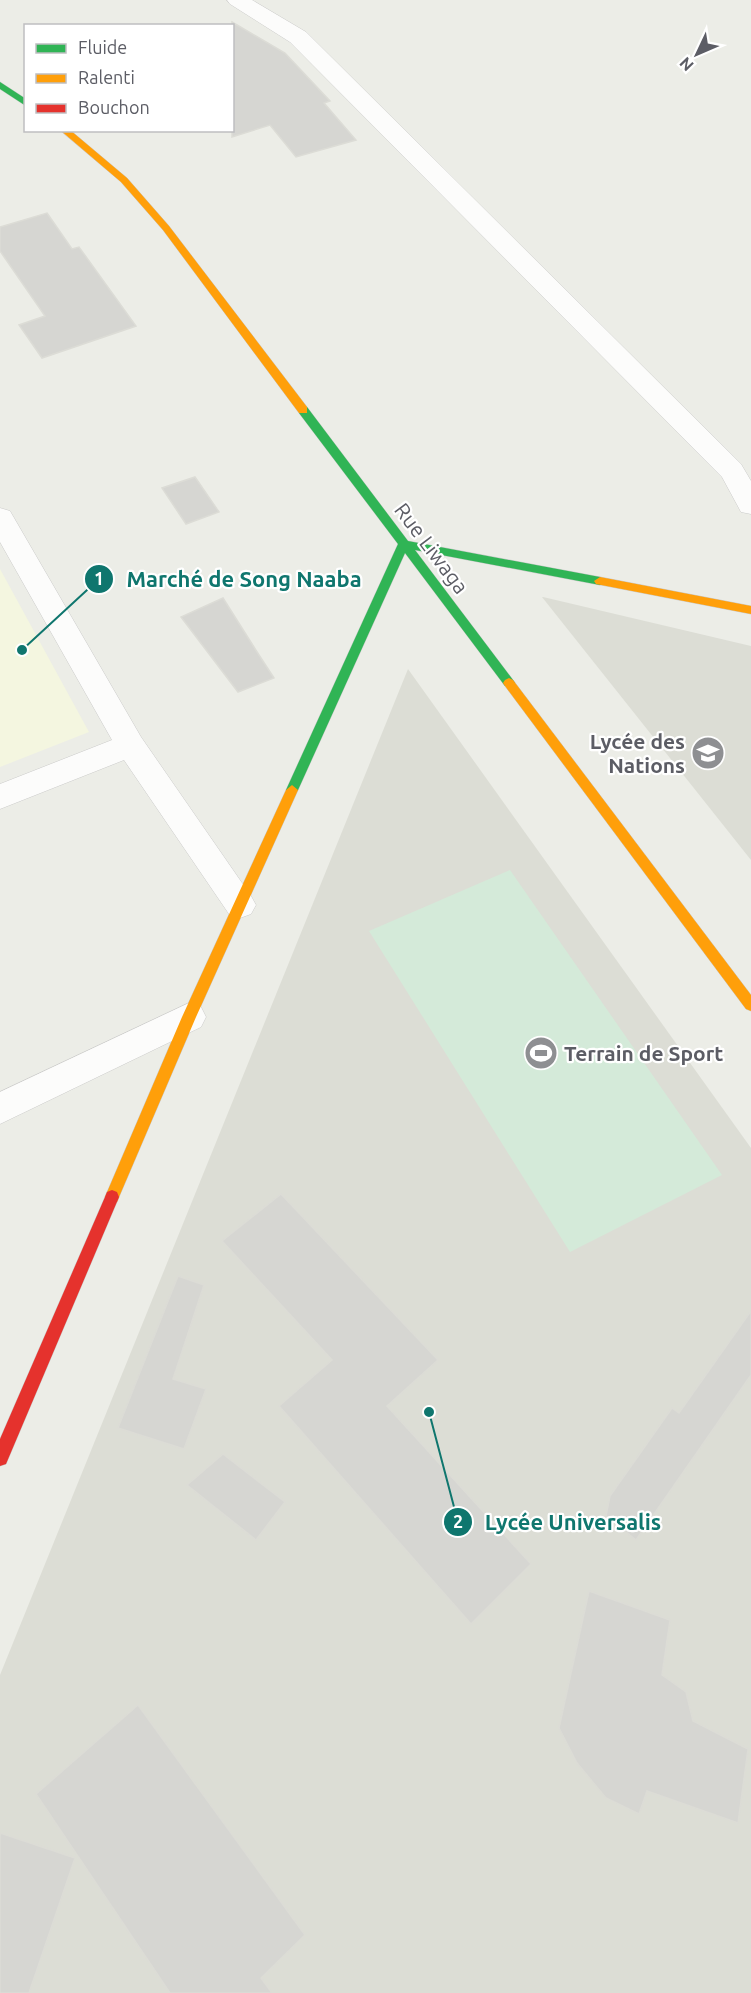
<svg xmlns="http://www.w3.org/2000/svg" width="751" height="1993" font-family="Ubuntu,sans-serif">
	<rect width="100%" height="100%" fill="#ecede7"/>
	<!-- commercial -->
	<path fill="#f4f6e0" d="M0,569L89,732L0,767Z"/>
	<!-- education -->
	<g fill="#dcddd5">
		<path d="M543,597L751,646V860L542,597Z"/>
		<path d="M408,669L751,1148V1993H0V1675Z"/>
	</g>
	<!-- green -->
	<path fill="#d4ead9" d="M510,870L722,1175L570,1252L369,931Z"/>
	<!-- building -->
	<g fill="#d6d6d2" stroke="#dcdcd6" stroke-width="1.5">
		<path d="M232,22L285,53L330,101L324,103L356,140L296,157L270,125L232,137Z"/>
		<path d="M47,213L72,249L79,247L136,326L42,358L19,325L45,316L0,251V227Z"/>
		<path d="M195,477L219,512L186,524L162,488Z"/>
		<path d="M223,598L259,655L274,678L238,692L181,617Z"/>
		<path d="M281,1194L438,1360L387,1406L531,1564L471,1624L279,1406L332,1360L222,1241Z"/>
		<path d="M178,1276L204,1285L173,1379L206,1389L184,1449L118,1428Z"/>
		<path d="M751,1311V1375L636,1540L606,1516L610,1496L672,1408L679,1413Z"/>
		<path d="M223,1454L285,1502L256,1540L187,1485Z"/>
		<path d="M589,1591L670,1620L662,1675L686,1692L693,1721L748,1749L738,1823L647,1791L639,1814L606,1798L577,1763L559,1728Z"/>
		<path d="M138,1705L305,1935L261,1978L272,1993H170L36,1794Z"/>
		<path d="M0,1833L75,1858L29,1993H0Z"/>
	</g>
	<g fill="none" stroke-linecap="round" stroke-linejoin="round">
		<!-- street casing -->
		<g stroke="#cbcbca" stroke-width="1">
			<g id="street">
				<path d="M227,0H252L306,32L741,464L751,481V514L741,512L722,477L290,42L230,4Z"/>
				<path d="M0,508L10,511L141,737L251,896L256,905L251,914L240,918L229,914L124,760L0,809V784L112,740L0,542Z"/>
				<path d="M189,1003L201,1007L206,1017L201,1027L0,1124V1092Z"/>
			</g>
		</g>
		<!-- fast casing -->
		<g stroke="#cacaca" stroke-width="1">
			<g id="fast">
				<path d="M0,82L26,99V106L0,89Z"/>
				<path d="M303,406L307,407L408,541L600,577L606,581L600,585L415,550L513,680L515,683L513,686H505L405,553L298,790L292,795L286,790L398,544L299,413V407Z"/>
			</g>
		</g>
		<!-- slow casing -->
		<g stroke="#cacaca" stroke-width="1">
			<g id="slow">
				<path d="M60,130H70L127,178L169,226L307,407V413H299L163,230L121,182Z"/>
				<path d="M600,577L751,606V614L596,584L594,581Z"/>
				<path d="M509,678L513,680L751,995V1011L746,1009L505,686L503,683L505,680Z"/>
				<path d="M292,785L298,790L196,1017L119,1197L117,1202L112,1204L107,1202L105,1197L182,1017L286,790Z"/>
			</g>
		</g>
		<!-- jam casing -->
		<g stroke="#cacaca" stroke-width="1">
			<path id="jam" d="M112,1190L117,1192L119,1197L6,1464L0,1466V1439L105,1197L107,1192Z"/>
		</g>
		<!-- street -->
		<use href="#street" fill="#fcfcfb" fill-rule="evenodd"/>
		<!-- fast -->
		<use href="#fast" fill="#30b455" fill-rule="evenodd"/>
		<!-- slow -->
		<use href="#slow" fill="#ff9f0a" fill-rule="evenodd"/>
		<!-- jam -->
		<use href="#jam" fill="#e5322d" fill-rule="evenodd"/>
	</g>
	<!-- icons -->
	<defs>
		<g id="school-disc" transform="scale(1.725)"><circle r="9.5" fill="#8e8f92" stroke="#fff"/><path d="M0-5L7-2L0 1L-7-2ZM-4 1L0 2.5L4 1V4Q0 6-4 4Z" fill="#fff"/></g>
		<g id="stadium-disc" transform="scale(1.725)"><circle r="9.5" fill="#8e8f92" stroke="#fff"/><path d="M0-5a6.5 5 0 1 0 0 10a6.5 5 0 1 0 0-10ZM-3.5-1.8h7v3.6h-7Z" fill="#fff"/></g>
	</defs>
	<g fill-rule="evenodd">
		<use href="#school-disc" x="708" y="753"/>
		<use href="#stadium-disc" x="541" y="1053"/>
	</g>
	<g text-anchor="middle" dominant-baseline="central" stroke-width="4.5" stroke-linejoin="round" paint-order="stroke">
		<!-- street labels -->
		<g font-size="21" fill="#5c5d65" stroke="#fff">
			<text transform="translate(432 548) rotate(53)">Rue Liwaga</text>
		</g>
		<!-- poi labels -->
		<g font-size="21" font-weight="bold" fill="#5c5d65" stroke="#fff" text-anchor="end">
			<text x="685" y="741">Lycée des<tspan x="685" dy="24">Nations</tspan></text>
			<text x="564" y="1053" text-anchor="start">Terrain de Sport</text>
		</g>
	</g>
	<!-- callouts -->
	<path fill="none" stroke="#0f766e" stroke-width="2" d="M22 650L99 579M429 1412L458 1522"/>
	<g fill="#0f766e" stroke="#fff" stroke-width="2">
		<circle cx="22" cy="650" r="6"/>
		<circle cx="429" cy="1412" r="6"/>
		<circle cx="99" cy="579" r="15"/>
		<circle cx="458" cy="1522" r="15"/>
	</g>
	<g font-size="18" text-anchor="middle" font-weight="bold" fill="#fff">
		<text x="99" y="585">1</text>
		<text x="458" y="1528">2</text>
	</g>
	<g font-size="22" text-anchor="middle" font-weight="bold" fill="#0f766e" stroke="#fff" stroke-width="4.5" stroke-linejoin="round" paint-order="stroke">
		<text x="244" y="587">Marché de Song Naaba</text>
		<text x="573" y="1530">Lycée Universalis</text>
	</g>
	<!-- legend -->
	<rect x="24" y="24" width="210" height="108" fill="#ffffff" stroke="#bebec1" stroke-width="1.5"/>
	<rect x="36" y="44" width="30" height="9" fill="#30b455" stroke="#bebec1" stroke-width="1.5"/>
	<text x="78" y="54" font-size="18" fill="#5c5d65">Fluide</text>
	<rect x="36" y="74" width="30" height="9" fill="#ff9f0a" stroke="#bebec1" stroke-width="1.5"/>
	<text x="78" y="84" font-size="18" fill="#5c5d65">Ralenti</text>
	<rect x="36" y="104" width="30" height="9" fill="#e5322d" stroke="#bebec1" stroke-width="1.5"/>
	<text x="78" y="114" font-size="18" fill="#5c5d65">Bouchon</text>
	<!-- north arrow -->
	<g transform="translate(697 54) rotate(226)" stroke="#ffffff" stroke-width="4.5" paint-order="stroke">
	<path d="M0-4.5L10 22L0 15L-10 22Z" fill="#5c5d65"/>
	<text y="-9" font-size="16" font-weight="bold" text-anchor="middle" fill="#5c5d65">N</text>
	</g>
</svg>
